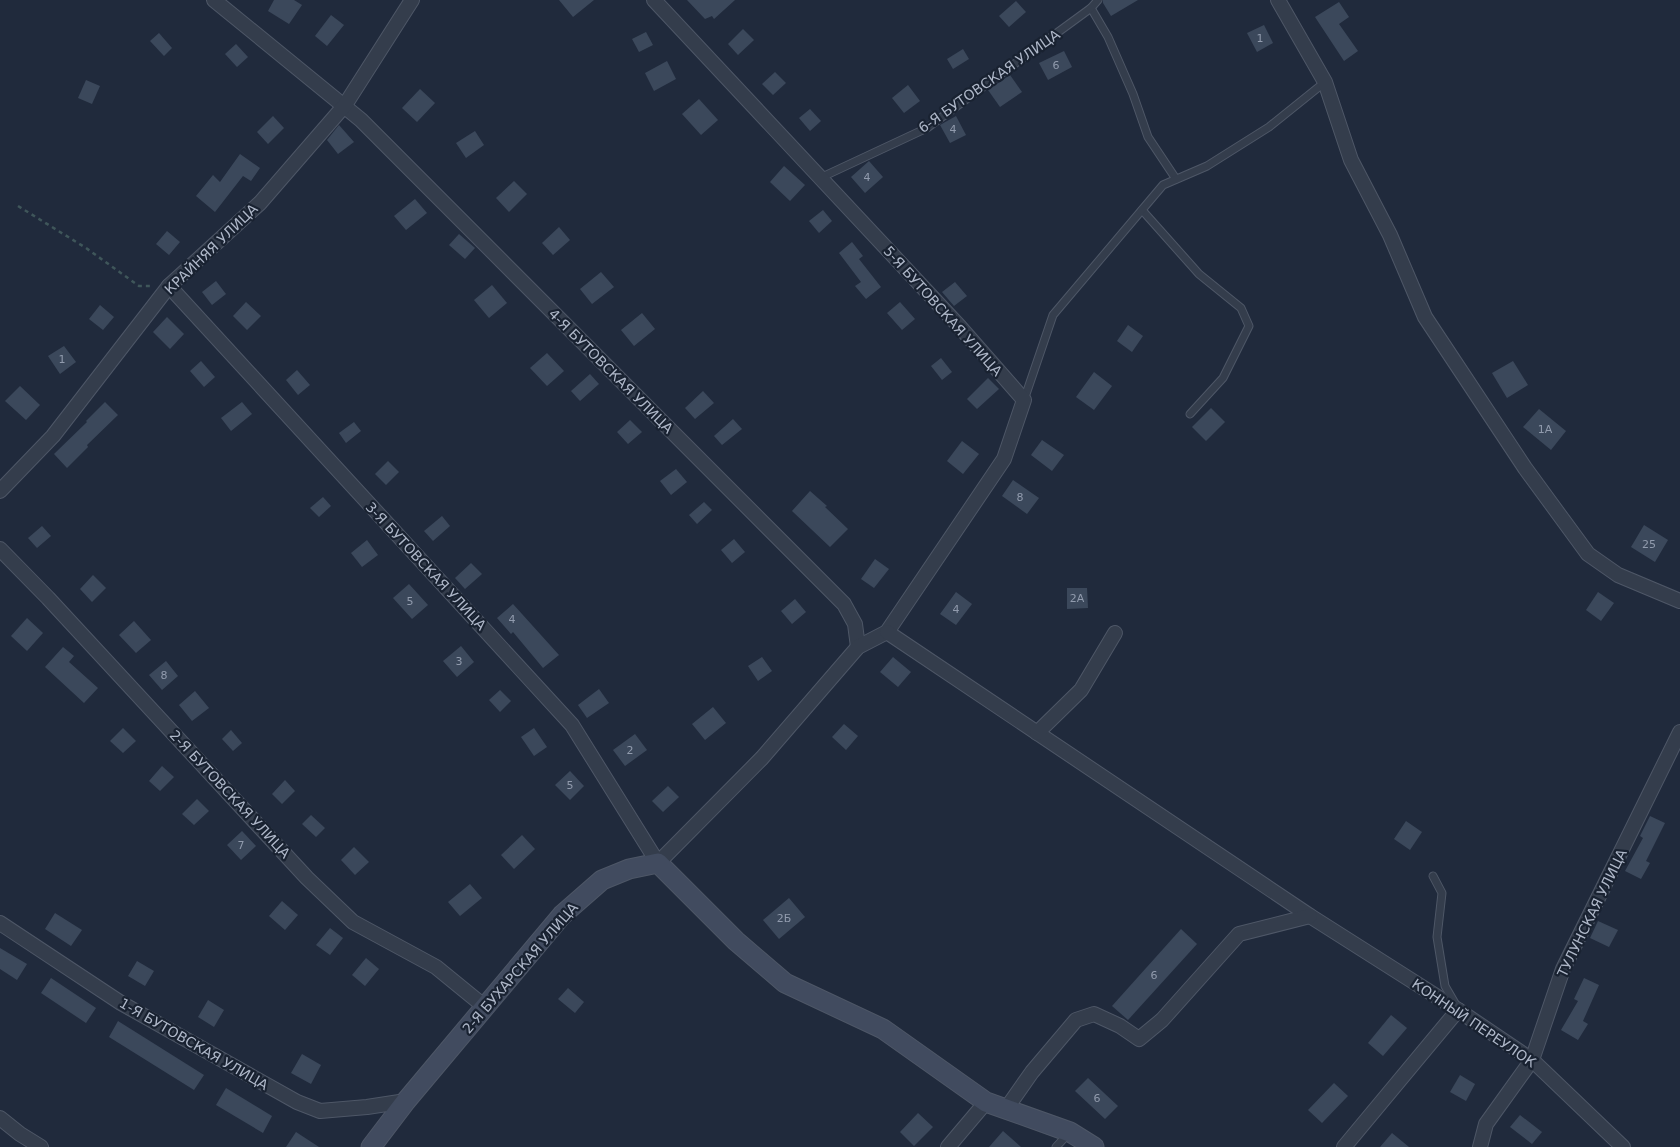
<svg xmlns="http://www.w3.org/2000/svg" width="1680" height="1147" font-family="'DejaVu Sans',sans-serif">
	<rect width="100%" height="100%" fill="#202a3c"/>
	<!-- building -->
	<g fill="#3b485b">
		<path d="M274,0H294L302,5L289,24L268,11Z"/>
		<path d="M559,0H594L573,17Z"/>
		<path d="M687,0H735L714,19L712,16L705,19Z"/>
		<path d="M1103,0H1138L1111,16L1103,3Z"/>
		<path d="M1016,1L1026,12L1009,27L999,16Z"/>
		<path d="M1339,2L1349,17L1339,24L1358,51L1344,61L1315,17Z"/>
		<path d="M331,15L344,25L327,46L315,36Z"/>
		<path d="M1264,25L1273,43L1257,52L1247,33Z"/>
		<path d="M743,29L754,40L738,55L728,44Z"/>
		<path d="M646,32L653,45L639,52L632,39Z"/>
		<path d="M159,33L172,48L164,56L150,41Z"/>
		<path d="M236,44L248,57L237,67L225,54Z"/>
		<path d="M963,49L969,59L953,69L947,59Z"/>
		<path d="M1064,51L1072,67L1048,80L1039,63Z"/>
		<path d="M667,61L676,79L654,91L645,73Z"/>
		<path d="M775,72L786,83L773,95L762,84Z"/>
		<path d="M1010,75L1022,92L1000,107L988,90Z"/>
		<path d="M86,80L100,86L92,104L78,98Z"/>
		<path d="M908,85L920,101L904,113L892,98Z"/>
		<path d="M420,89L435,103L417,122L402,108Z"/>
		<path d="M699,99L718,120L701,135L682,114Z"/>
		<path d="M810,109L821,121L810,131L799,118Z"/>
		<path d="M273,116L284,128L268,144L257,132Z"/>
		<path d="M956,116L966,135L950,143L940,125Z"/>
		<path d="M339,125L354,142L338,154L327,140Z"/>
		<path d="M475,131L484,145L466,158L456,143Z"/>
		<path d="M240,154L260,168L251,181L243,176L215,212L196,196L213,175L220,182Z"/>
		<path d="M869,161L883,177L865,193L851,177Z"/>
		<path d="M784,166L805,185L790,201L770,182Z"/>
		<path d="M514,181L527,194L509,212L496,198Z"/>
		<path d="M415,199L427,213L406,230L394,216Z"/>
		<path d="M823,210L832,221L819,233L809,221Z"/>
		<path d="M559,227L570,240L553,255L542,243Z"/>
		<path d="M167,231L180,242L169,255L156,244Z"/>
		<path d="M459,234L475,248L465,259L449,245Z"/>
		<path d="M852,242L863,256L859,259L881,287L866,299L855,286L861,282L839,253Z"/>
		<path d="M601,272L614,287L592,304L580,289Z"/>
		<path d="M216,281L226,294L212,305L202,292Z"/>
		<path d="M955,282L967,296L954,306L942,292Z"/>
		<path d="M492,285L507,303L489,318L474,300Z"/>
		<path d="M246,302L261,316L247,330L233,316Z"/>
		<path d="M900,302L915,319L902,330L887,313Z"/>
		<path d="M100,305L114,317L103,330L89,319Z"/>
		<path d="M642,313L655,329L634,346L621,330Z"/>
		<path d="M167,317L184,334L170,349L153,332Z"/>
		<path d="M1128,325L1143,336L1132,352L1117,341Z"/>
		<path d="M64,346L76,362L60,374L48,356Z"/>
		<path d="M547,353L564,371L547,386L530,368Z"/>
		<path d="M941,358L952,372L942,380L931,366Z"/>
		<path d="M201,361L215,377L204,387L190,371Z"/>
		<path d="M1513,361L1528,385L1507,398L1492,373Z"/>
		<path d="M297,370L310,385L298,395L286,380Z"/>
		<path d="M1094,372L1112,386L1094,410L1076,397Z"/>
		<path d="M590,374L599,384L580,401L571,391Z"/>
		<path d="M988,378L999,389L977,409L967,399Z"/>
		<path d="M20,386L40,405L26,420L5,401Z"/>
		<path d="M703,391L714,403L695,419L685,408Z"/>
		<path d="M105,402L118,415L87,445L88,447L67,468L54,454L87,422L86,421Z"/>
		<path d="M242,402L252,414L231,431L221,418Z"/>
		<path d="M1211,408L1225,422L1206,441L1192,427Z"/>
		<path d="M1539,409L1566,431L1551,450L1523,427Z"/>
		<path d="M733,419L742,429L722,445L714,436Z"/>
		<path d="M630,420L642,432L628,444L617,432Z"/>
		<path d="M354,422L361,431L346,443L339,433Z"/>
		<path d="M1042,440L1064,455L1052,471L1031,455Z"/>
		<path d="M962,441L979,454L963,474L947,461Z"/>
		<path d="M388,461L399,472L386,485L375,474Z"/>
		<path d="M676,469L687,482L671,495L660,481Z"/>
		<path d="M1013,480L1039,498L1027,514L1002,496Z"/>
		<path d="M810,491L827,506L825,507L848,529L830,547L792,511Z"/>
		<path d="M323,497L331,506L319,517L310,508Z"/>
		<path d="M704,502L712,510L697,524L689,515Z"/>
		<path d="M442,516L450,526L433,541L424,531Z"/>
		<path d="M1644,525L1668,540L1655,562L1631,547Z"/>
		<path d="M42,526L51,536L37,548L28,538Z"/>
		<path d="M734,539L745,552L732,563L721,550Z"/>
		<path d="M367,540L378,555L362,567L351,553Z"/>
		<path d="M875,559L889,569L874,588L861,579Z"/>
		<path d="M471,563L482,574L465,589L455,578Z"/>
		<path d="M93,575L106,588L92,602L80,589Z"/>
		<path d="M409,584L428,605L412,619L393,598Z"/>
		<path d="M1067,588H1087L1088,608L1067,609Z"/>
		<path d="M956,592L972,604L956,625L940,614Z"/>
		<path d="M1598,592L1614,603L1601,621L1586,610Z"/>
		<path d="M795,599L806,612L792,624L781,611Z"/>
		<path d="M513,604L559,655L543,668L513,632L511,634L497,618Z"/>
		<path d="M27,618L43,633L27,651L11,636Z"/>
		<path d="M134,621L151,640L136,653L119,635Z"/>
		<path d="M461,646L474,662L457,677L443,661Z"/>
		<path d="M63,647L74,656L69,662L98,688L84,703L45,667Z"/>
		<path d="M762,657L772,671L758,681L748,666Z"/>
		<path d="M893,657L911,672L898,687L880,672Z"/>
		<path d="M166,661L178,676L162,690L149,675Z"/>
		<path d="M599,689L609,703L587,718L578,705Z"/>
		<path d="M500,690L511,701L500,712L489,700Z"/>
		<path d="M195,691L209,708L192,721L179,705Z"/>
		<path d="M713,707L726,723L705,740L692,724Z"/>
		<path d="M844,724L858,736L846,750L832,737Z"/>
		<path d="M123,728L136,741L123,753L110,741Z"/>
		<path d="M534,728L547,747L534,756L521,737Z"/>
		<path d="M231,730L242,743L233,751L222,739Z"/>
		<path d="M635,734L647,750L625,766L613,750Z"/>
		<path d="M162,766L174,777L160,791L149,781Z"/>
		<path d="M570,771L584,786L570,800L555,785Z"/>
		<path d="M285,780L295,791L282,804L272,794Z"/>
		<path d="M668,786L679,797L663,812L652,801Z"/>
		<path d="M197,799L209,811L194,825L182,814Z"/>
		<path d="M311,815L325,828L316,837L302,824Z"/>
		<path d="M1650,816L1665,823L1646,861L1650,863L1641,879L1625,871L1643,838L1640,836Z"/>
		<path d="M1406,821L1422,832L1410,850L1394,839Z"/>
		<path d="M242,831L256,846L241,860L227,845Z"/>
		<path d="M522,835L535,849L514,869L501,855Z"/>
		<path d="M354,847L369,862L355,875L341,860Z"/>
		<path d="M470,884L482,898L460,916L448,902Z"/>
		<path d="M789,898L805,917L779,939L763,920Z"/>
		<path d="M282,901L298,915L285,930L269,916Z"/>
		<path d="M55,913L82,930L71,946L45,929Z"/>
		<path d="M1598,921L1618,930L1609,947L1590,938Z"/>
		<path d="M330,928L343,938L330,955L316,945Z"/>
		<path d="M1181,929L1197,944L1128,1020L1112,1006Z"/>
		<path d="M0,948L27,964L17,980L0,969Z"/>
		<path d="M366,958L379,969L365,986L352,975Z"/>
		<path d="M137,961L154,971L145,986L128,976Z"/>
		<path d="M51,978L96,1008L86,1023L41,993Z"/>
		<path d="M1584,978L1599,985L1583,1021L1588,1024L1578,1040L1561,1030L1578,1001L1574,999Z"/>
		<path d="M568,988L584,1002L575,1013L558,999Z"/>
		<path d="M208,1000L224,1010L214,1027L198,1017Z"/>
		<path d="M1391,1015L1407,1028L1383,1056L1368,1043Z"/>
		<path d="M118,1021L204,1075L194,1090L109,1037Z"/>
		<path d="M302,1054L321,1065L311,1084L291,1073Z"/>
		<path d="M1460,1075L1475,1084L1466,1101L1450,1092Z"/>
		<path d="M1088,1078L1118,1106L1105,1119L1075,1091Z"/>
		<path d="M1334,1083L1348,1096L1322,1123L1308,1110Z"/>
		<path d="M226,1088L272,1116L263,1133L216,1105Z"/>
		<path d="M918,1113L933,1127L914,1146L900,1132Z"/>
		<path d="M1520,1115L1542,1132L1532,1144L1510,1127Z"/>
		<path d="M1003,1131L1021,1147H989Z"/>
		<path d="M296,1132L319,1147H286Z"/>
		<path d="M1392,1133L1409,1147H1380Z"/>
	</g>
	<g fill="none" stroke-linecap="round" stroke-linejoin="round">
		<!-- lane casing -->
		<g stroke="#4e5767" stroke-width="9">
			<g id="lane">
				<path d="M1091,8L1108,37L1133,94L1148,137L1176,179"/>
				<path d="M820,178L927,128L1091,8L1098,0"/>
				<path d="M1142,210L1199,274L1241,308L1249,326L1223,378L1190,414"/>
				<path d="M1024,400L1053,315L1163,185L1207,166L1269,127L1325,82"/>
				<path d="M1433,876L1442,893L1437,937L1445,986L1456,1005"/>
				<path d="M1056,1147L1069,1133"/>
			</g>
		</g>
		<!-- street casing -->
		<g stroke="#4e5767" stroke-width="16">
			<g id="street">
				<path d="M214,0L361,120L844,604L855,624L858,647"/>
				<path d="M1278,0L1325,82L1351,160L1390,235L1425,317L1525,468L1588,554L1618,575L1680,601"/>
				<path d="M169,286L572,725L658,863L762,758L858,647L887,632L1004,459L1024,400L960,327L654,0"/>
				<path d="M0,491L53,436L169,286L260,203L345,105L412,0"/>
				<path d="M0,549L48,598L307,878L353,922L436,967L485,1007"/>
				<path d="M887,632L1310,916L1458,1010L1532,1060L1623,1147"/>
				<path d="M1037,733L1081,690L1115,633"/>
				<path d="M0,923L121,1003L297,1102L320,1111L367,1107L406,1101"/>
				<path d="M1006,1109L1032,1072L1076,1020L1094,1014L1120,1026L1139,1039L1162,1020L1239,934L1310,916"/>
				<path d="M0,1118L20,1134L41,1147"/>
				<path d="M948,1147L986,1102"/>
				<path d="M1344,1147L1458,1010"/>
				<path d="M1480,1147L1486,1124L1532,1060L1563,969L1680,732"/>
			</g>
		</g>
		<!-- secondary casing -->
		<g stroke="#4e5767" stroke-width="21">
			<path id="secondary" d="M371,1147L406,1101L562,915L602,880L629,869L658,863L736,941L785,983L883,1029L986,1102L1070,1132L1094,1147"/>
		</g>
		<!-- path -->
		<path stroke="#3f565a" stroke-width="2.5" stroke-dasharray="4 4" stroke-linecap="butt" d="M18,206L86,248L139,286H152"/>
		<!-- lane -->
		<use href="#lane" stroke="#343d4c" stroke-width="7"/>
		<!-- street -->
		<use href="#street" stroke="#343d4c" stroke-width="14"/>
		<!-- secondary -->
		<use href="#secondary" stroke="#414b5f" stroke-width="19"/>
	</g>
	<g text-anchor="middle" dominant-baseline="central" stroke-width="4.5" stroke-linejoin="round" paint-order="stroke">
		<!-- number labels -->
		<g font-size="11" fill="#919bad">
			<text x="1260" y="38">1</text>
			<text x="1056" y="65">6</text>
			<text x="953" y="129">4</text>
			<text x="867" y="177">4</text>
			<text x="62" y="359">1</text>
			<text x="1545" y="429">1А</text>
			<text x="1020" y="497">8</text>
			<text x="1649" y="544">25</text>
			<text x="1077" y="598">2А</text>
			<text x="410" y="601">5</text>
			<text x="956" y="609">4</text>
			<text x="512" y="619">4</text>
			<text x="459" y="661">3</text>
			<text x="164" y="675">8</text>
			<text x="630" y="750">2</text>
			<text x="570" y="785">5</text>
			<text x="241" y="845">7</text>
			<text x="784" y="918">2Б</text>
			<text x="1154" y="975">6</text>
			<text x="1097" y="1098">6</text>
		</g>
		<!-- street labels -->
		<g font-size="14" fill="#aeb7c8" stroke="#192231">
			<text transform="translate(989 81) rotate(-35)">6-Я БУТОВСКАЯ УЛИЦА</text>
			<text transform="translate(211 249) rotate(-44)">КРАЙНЯЯ УЛИЦА</text>
			<text transform="translate(943 311) rotate(48)">5-Я БУТОВСКАЯ УЛИЦА</text>
			<text transform="translate(611 371) rotate(45)">4-Я БУТОВСКАЯ УЛИЦА</text>
			<text transform="translate(426 566) rotate(47)">3-Я БУТОВСКАЯ УЛИЦА</text>
			<text transform="translate(230 794) rotate(47)">2-Я БУТОВСКАЯ УЛИЦА</text>
			<text transform="translate(1592 913) rotate(-64)">ТУЛУНСКАЯ УЛИЦА</text>
			<text transform="translate(520 968) rotate(-49)">2-Я БУХАРСКАЯ УЛИЦА</text>
			<text transform="translate(1474 1023) rotate(34)">КОННЫЙ ПЕРЕУЛОК</text>
			<text transform="translate(194 1044) rotate(30)">1-Я БУТОВСКАЯ УЛИЦА</text>
		</g>
	</g>
</svg>
